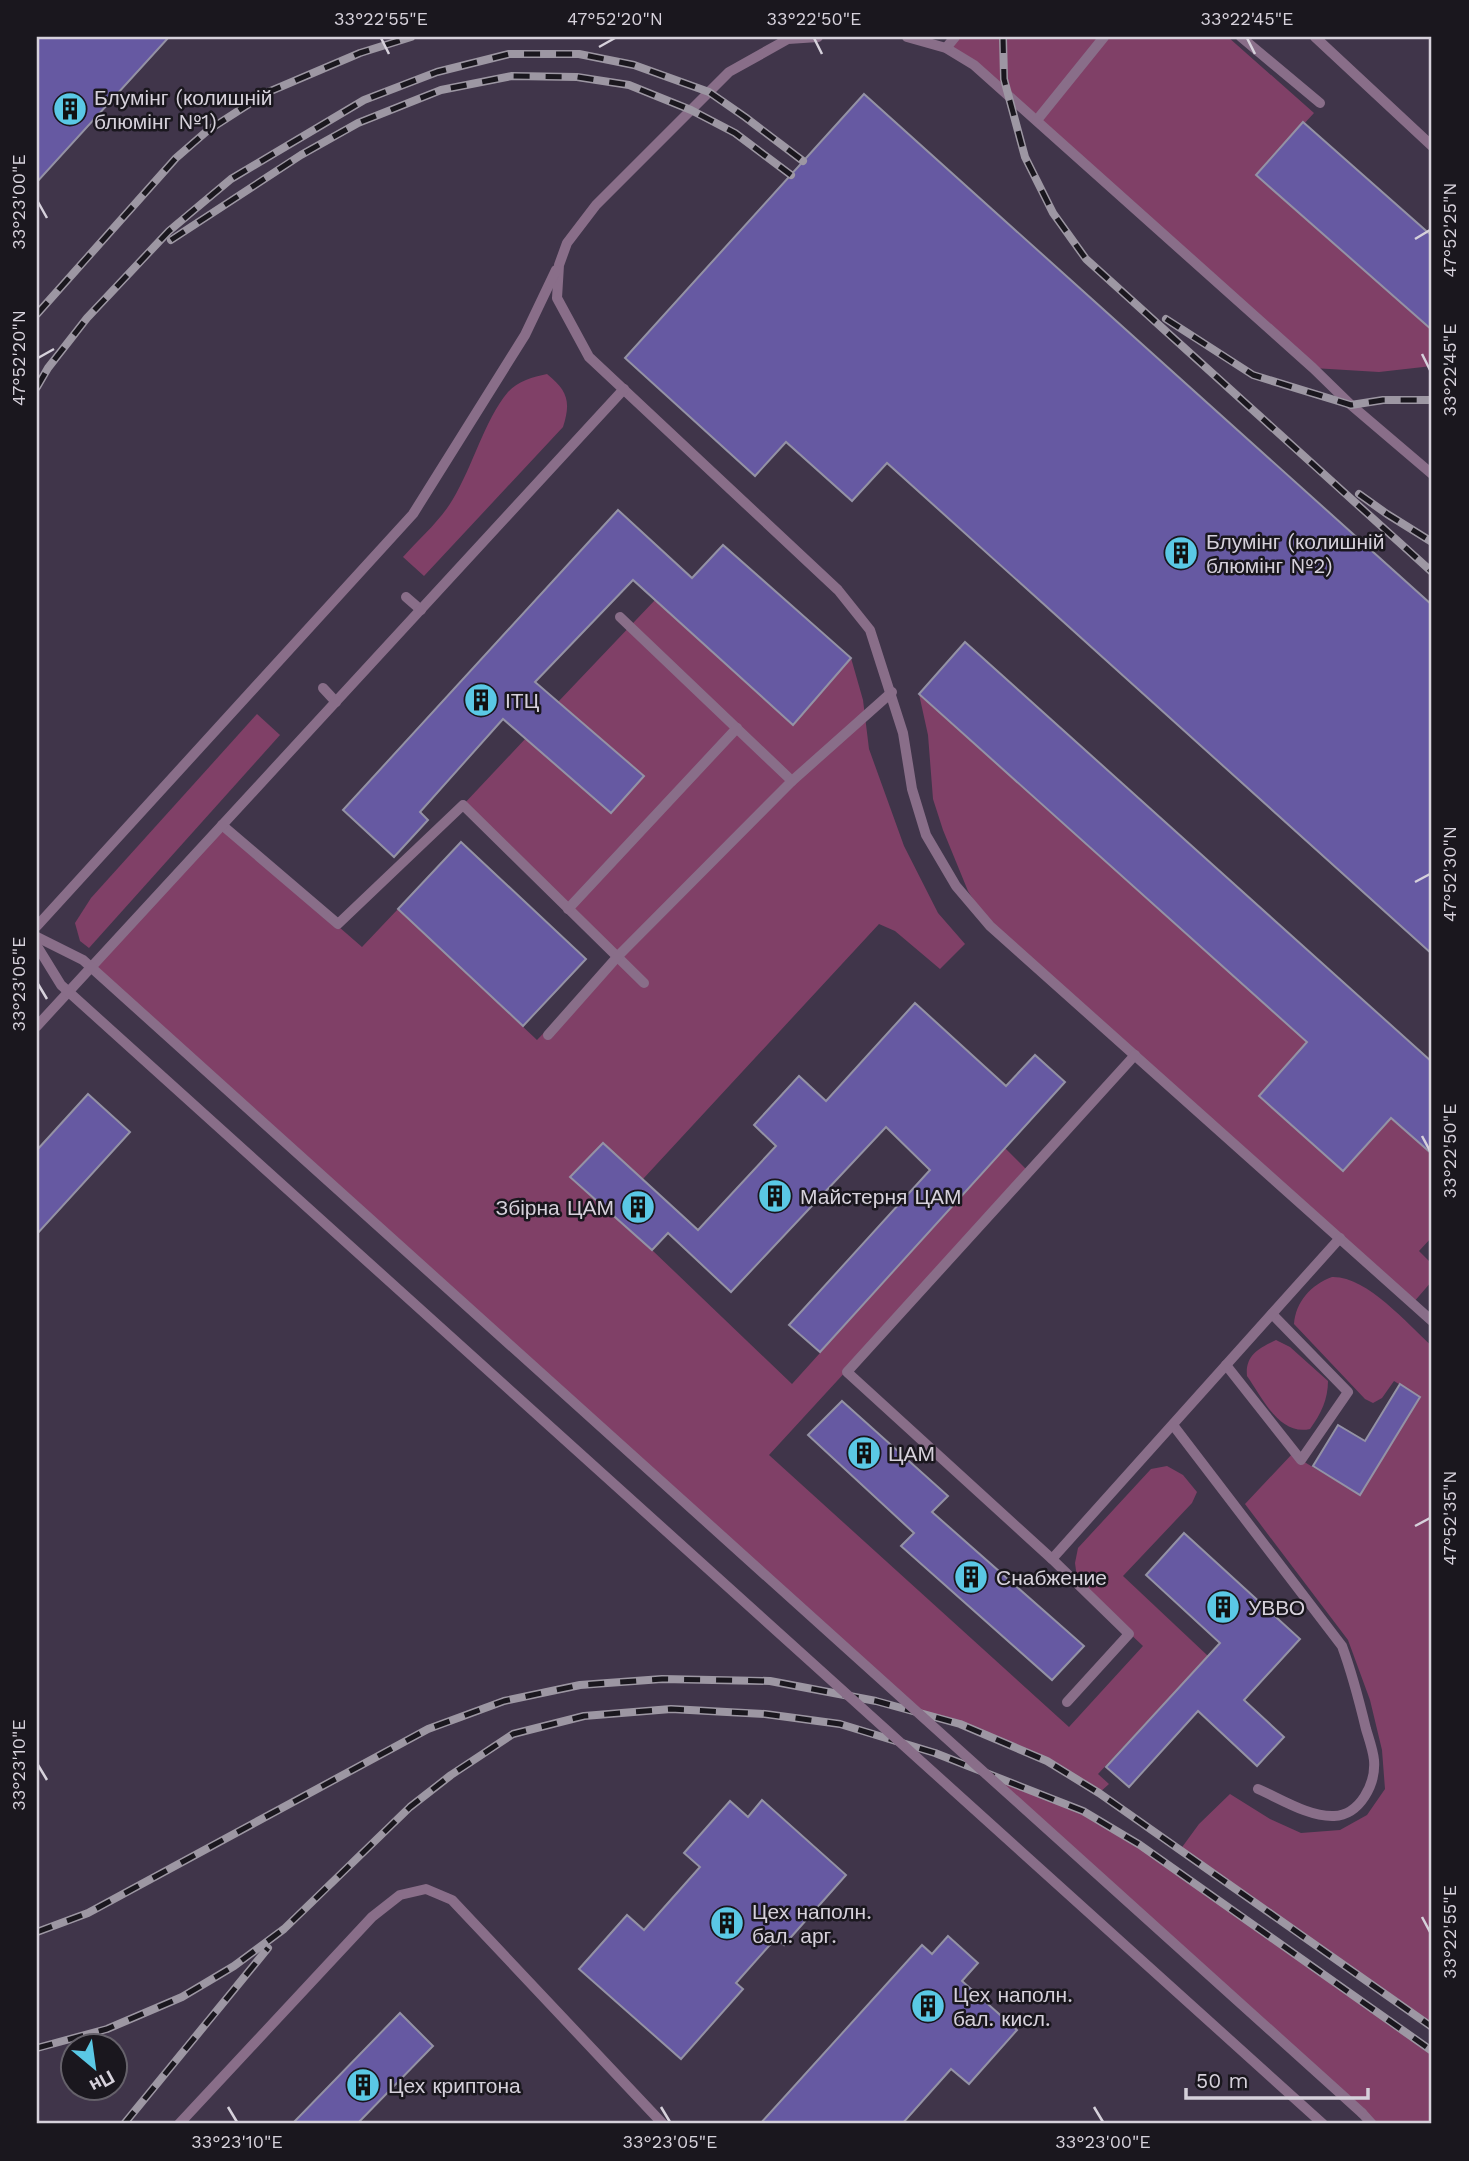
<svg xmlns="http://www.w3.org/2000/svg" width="1469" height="2161" font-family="'Work Sans',sans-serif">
	<rect width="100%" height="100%" fill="#352d3c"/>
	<!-- built -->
	<path fill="#40354a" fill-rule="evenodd" d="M37,37H1432V2124H37ZM74,2046H116V2088H74Z"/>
	<!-- green -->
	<g fill="#804067">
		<path d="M955,37H1228L1314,113L1257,175L1432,330V366L1379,372L1313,368L1037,120L946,48Z"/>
		<path d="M547,374C568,391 571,402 563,427L424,576L403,557C419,539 441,520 453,499C473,466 484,421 508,392C518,381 533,377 547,374Z"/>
		<path d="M655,600L793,725L851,658L863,700L869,749L904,846L938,913L965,944L940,969L895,931L879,924L643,1179L603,1143L570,1177L652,1250L792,1384L1005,1148L1029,1172L769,1455L1069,1727L1143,1646L1078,1585L1075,1563L1078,1548L1151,1469L1167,1466L1183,1475L1197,1492L1192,1503L1123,1576L1208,1656L1098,1774L1109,1784L1099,1793C1041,1758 984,1730 919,1713L92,968L222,825L362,947L398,909L537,1040L618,956L463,805L526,738L612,813L643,776L558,702Z"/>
		<path d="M919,694L1307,1042L1259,1096L1343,1171L1391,1118L1432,1154V1237L1419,1251L1432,1264V1281L1413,1303L990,926L968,891L943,830L933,799L928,735Z"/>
		<path d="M257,714L280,735L89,948L80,941L75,923L91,898Z"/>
		<path d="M1332,1277C1367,1276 1407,1324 1432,1346V2026L1180,1850L1199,1824L1230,1794L1270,1819L1301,1833L1340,1830L1367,1815L1385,1789L1382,1750L1370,1700L1348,1640L1245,1504L1294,1452L1301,1460L1360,1495L1420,1397L1394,1381L1382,1398L1373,1403L1365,1399L1294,1324C1296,1301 1311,1285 1332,1277Z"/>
		<path d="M1276,1340L1290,1347L1328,1381C1328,1399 1321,1414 1310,1429C1279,1436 1262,1397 1247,1376C1245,1355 1259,1348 1276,1340Z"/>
		<path d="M986,1774L1083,1811L1140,1845L1432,2051V2124H1375Z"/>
	</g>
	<!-- building -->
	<g fill="#6659a2" stroke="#9492a5" stroke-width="2">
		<path d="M37,37H169L37,182Z"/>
		<path d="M864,94L1432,605V954L887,463L852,501L786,442L755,476L625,358Z"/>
		<path d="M1303,122L1432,236V330L1256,175Z"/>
		<path d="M618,510L692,578L723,545L851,658L793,725L633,580L535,682L644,776L611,813L503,719L420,812L428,820L394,857L343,810Z"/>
		<path d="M965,642L1432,1062V1154L1391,1118L1343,1171L1259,1096L1307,1042L919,694Z"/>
		<path d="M461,842L586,959L523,1026L398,909Z"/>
		<path d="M915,1003L1006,1086L1035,1055L1065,1082L820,1352L789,1325L930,1170L886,1127L731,1292L668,1233L652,1250L570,1177L603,1143L698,1230L776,1146L754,1125L799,1076L826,1101Z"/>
		<path d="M88,1094L130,1132L37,1234V1150Z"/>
		<path d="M1400,1384L1420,1397L1360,1495L1313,1466L1338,1425L1365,1441Z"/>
		<path d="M842,1401L948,1496L932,1512L1084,1646L1052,1680L901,1546L914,1533L808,1435Z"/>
		<path d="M1184,1533L1300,1639L1244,1700L1284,1737L1257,1766L1198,1711L1129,1787L1106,1767L1220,1643L1146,1575Z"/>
		<path d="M762,1800L846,1875L784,1945L776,1938L736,1983L743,1989L681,2059L579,1969L627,1915L644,1930L700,1867L684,1853L730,1801L748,1817Z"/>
		<path d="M948,1936L978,1963L962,1981L1017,2030L969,2084L951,2069L902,2124H760L922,1945L932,1954Z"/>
		<path d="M400,2013L433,2046L357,2124H292Z"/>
	</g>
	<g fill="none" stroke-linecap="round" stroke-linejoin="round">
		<!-- lane -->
		<g stroke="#896e89" stroke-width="10">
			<path d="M818,37L788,39L729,72L596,205L567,243L559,265L557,298L589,357L838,590L870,630L903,733L912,789L926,835L956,886L990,926L1432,1321"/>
			<path d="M907,37L946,48L974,65L1313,368L1351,405L1432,474"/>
			<path d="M1241,37L1320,103"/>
			<path d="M1315,37L1432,146"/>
			<path d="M946,48L955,37"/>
			<path d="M1037,120L1104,37"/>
			<path d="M406,597L421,610"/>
			<path d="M620,617L792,781"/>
			<path d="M323,688L336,702"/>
			<path d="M222,825L338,924L463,805L644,983"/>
			<path d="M568,909L737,728"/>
			<path d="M37,926L413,514L525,335L556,270"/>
			<path d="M37,1026L624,389"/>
			<path d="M548,1035L618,956L792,781L892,692"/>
			<path d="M1226,1365L1301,1460L1348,1392L1272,1314"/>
			<path d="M1173,1425L1342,1646C1352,1673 1359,1700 1366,1729C1369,1739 1373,1750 1374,1760C1376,1784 1360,1815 1334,1816C1309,1817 1281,1799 1258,1789"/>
			<path d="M1052,1559L1340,1238"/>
			<path d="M1067,1702L1129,1634L1052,1559L847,1372L1135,1055"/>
			<path d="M1362,2113L1372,2124"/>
			<path d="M179,2124L372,1917L400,1895L426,1889L452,1900L663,2124"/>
		</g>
		<!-- rail casing -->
		<g stroke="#9d97a3" stroke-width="8">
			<g id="rail">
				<path d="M1003,37L1004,79L1025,157L1053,213L1086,259L1432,572"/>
				<path d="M171,240L301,155L358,123L441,90L512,76L577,77L629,85L691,110L735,133L791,175"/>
				<path d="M37,314L176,158L207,131L266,93L360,53L411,37"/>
				<path d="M1166,319L1253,375L1351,405L1383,400H1432"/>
				<path d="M37,387L48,368L87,318L169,231L231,179L364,100L437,72L509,54H579L634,65L709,92L745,117L803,161"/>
				<path d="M1359,494L1387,514L1432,542"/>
				<path d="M37,1932L88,1913L428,1729L504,1701L580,1685L662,1679L770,1681L876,1701L960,1724L1047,1761L1099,1793L1432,2027"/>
				<path d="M37,2048L107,2029L182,1997L234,1966L284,1929L410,1807L451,1775L513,1734L584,1716L671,1709L765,1714L840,1724L935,1753L1083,1811L1140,1845L1432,2051"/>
				<path d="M124,2124L268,1948"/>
			</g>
		</g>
		<!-- rail -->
		<use href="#rail" stroke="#1a171e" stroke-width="5" stroke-dasharray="16" stroke-linecap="butt"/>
		<!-- lane-bridge -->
		<g stroke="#896e89" stroke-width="10">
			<path d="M37,937L83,960L1362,2113"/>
			<path d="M37,946L61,985L1323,2124"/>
		</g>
	</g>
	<!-- ticks -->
	<path fill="none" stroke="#d6d1db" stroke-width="2.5" d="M381,38L389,54M814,38L822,54M1247,38L1255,54M599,47L615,38M38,202L47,218M1415,239L1430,230M1422,354L1430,370M38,358L54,349M1415,882L1430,874M38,984L47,999M1422,1136L1430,1151M1415,1526L1430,1518M38,1765L47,1780M1422,1917L1430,1932M228,2107L237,2122M661,2107L670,2122M1094,2107L1103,2122"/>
	<!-- icons -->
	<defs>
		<g id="building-disc" transform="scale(1.75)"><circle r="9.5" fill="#5ac8e5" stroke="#1a171e"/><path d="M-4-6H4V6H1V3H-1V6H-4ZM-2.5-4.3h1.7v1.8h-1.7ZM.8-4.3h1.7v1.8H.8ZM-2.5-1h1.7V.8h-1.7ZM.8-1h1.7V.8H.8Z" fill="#111"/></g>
	</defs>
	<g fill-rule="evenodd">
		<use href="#building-disc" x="70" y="109"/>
		<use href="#building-disc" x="1181" y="553"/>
		<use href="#building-disc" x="481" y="700"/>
		<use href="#building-disc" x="775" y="1196"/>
		<use href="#building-disc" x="638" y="1207"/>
		<use href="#building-disc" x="864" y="1453"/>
		<use href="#building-disc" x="971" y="1577"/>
		<use href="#building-disc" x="1223" y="1607"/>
		<use href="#building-disc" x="727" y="1923"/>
		<use href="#building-disc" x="928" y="2006"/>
		<use href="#building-disc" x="363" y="2085"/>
	</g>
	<g text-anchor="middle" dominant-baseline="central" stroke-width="5" stroke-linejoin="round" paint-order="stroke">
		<!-- poi labels -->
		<g font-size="21" fill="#d6d1db" stroke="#1a171e" text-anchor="start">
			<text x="94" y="97">Блумінг (колишній<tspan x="94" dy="24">блюмінг №1)</tspan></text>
			<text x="1206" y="541">Блумінг (колишній<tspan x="1206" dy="24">блюмінг №2)</tspan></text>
			<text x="505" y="700">ІТЦ</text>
			<text x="800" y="1196">Майстерня ЦАМ</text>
			<text x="614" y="1207" text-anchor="end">Збірна ЦАМ</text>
			<text x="888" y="1453">ЦАМ</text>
			<text x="996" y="1577">Снабжение</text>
			<text x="1248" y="1607">УВВО</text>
			<text x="752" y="1911">Цех наполн.<tspan x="752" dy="24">бал. арг.</tspan></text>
			<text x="953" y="1994">Цех наполн.<tspan x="953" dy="24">бал. кисл.</tspan></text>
			<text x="388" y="2085">Цех криптона</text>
		</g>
	</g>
	<!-- border -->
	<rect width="1469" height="2161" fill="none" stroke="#1a171e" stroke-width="77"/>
	<!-- north arrow -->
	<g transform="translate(94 2067) rotate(151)"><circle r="33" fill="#1a171e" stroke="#65616a" stroke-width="2"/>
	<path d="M0-5L12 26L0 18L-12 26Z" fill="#5ac8e5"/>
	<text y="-10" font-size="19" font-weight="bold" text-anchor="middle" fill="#d6d1db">Пн</text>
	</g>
	<!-- scale -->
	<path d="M1186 2088v10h182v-10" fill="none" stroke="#d6d1db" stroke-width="3.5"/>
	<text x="1196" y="2088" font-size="21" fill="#d6d1db" stroke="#1a171e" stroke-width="5" paint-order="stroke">50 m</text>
	<rect x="38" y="38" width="1392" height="2084" fill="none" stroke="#d6d1db" stroke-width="2.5"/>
	<g font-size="18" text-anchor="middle" fill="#d6d1db">
		<text x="381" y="25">33°22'55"E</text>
		<text x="615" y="25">47°52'20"N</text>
		<text x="814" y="25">33°22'50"E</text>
		<text x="1247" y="25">33°22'45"E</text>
		<text transform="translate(19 202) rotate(-90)" y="6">33°23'00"E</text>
		<text transform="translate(1450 230) rotate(-90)" y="6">47°52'25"N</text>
		<text transform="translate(19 358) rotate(-90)" y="6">47°52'20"N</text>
		<text transform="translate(1450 370) rotate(-90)" y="6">33°22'45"E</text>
		<text transform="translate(1450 874) rotate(-90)" y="6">47°52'30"N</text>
		<text transform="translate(19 984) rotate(-90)" y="6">33°23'05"E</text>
		<text transform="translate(1450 1151) rotate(-90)" y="6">33°22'50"E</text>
		<text transform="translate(1450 1518) rotate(-90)" y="6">47°52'35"N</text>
		<text transform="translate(19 1765) rotate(-90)" y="6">33°23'10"E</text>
		<text transform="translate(1450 1932) rotate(-90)" y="6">33°22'55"E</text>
		<text x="237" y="2148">33°23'10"E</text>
		<text x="670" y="2148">33°23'05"E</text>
		<text x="1103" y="2148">33°23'00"E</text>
	</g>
</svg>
